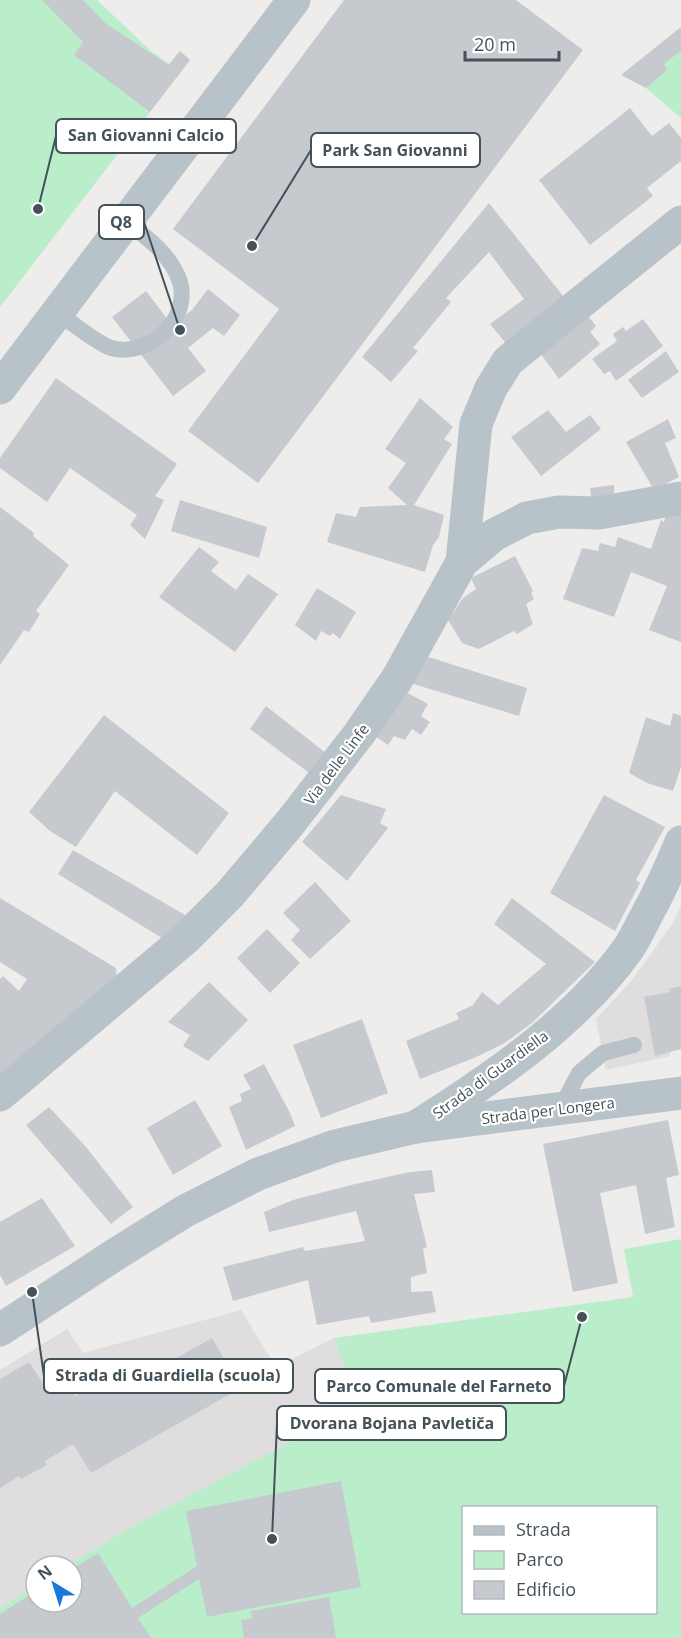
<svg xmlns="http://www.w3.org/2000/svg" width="681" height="1638" font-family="'Open Sans',sans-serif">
	<rect width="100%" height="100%" fill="#efecec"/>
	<!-- education -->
	<g fill="#e0ddde">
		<path d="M681,905V1049L670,1052V1056L606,1070L596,1019L632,980L673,923Z"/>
		<path d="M241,1310L276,1367L334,1338L359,1406L131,1527L67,1566H36V1585L0,1608V1370L67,1329L83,1353Z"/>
	</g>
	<!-- green -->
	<g fill="#baeecb" fill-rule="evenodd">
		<path d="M0,0H97L151,51L169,64L180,51L190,60L0,307Z"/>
		<path d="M681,51V118L646,88L664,64Z"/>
		<path d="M681,1239V1638H0V1608L36,1585V1602H72V1566H67L131,1527L358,1406L334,1338L633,1297L624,1249ZM464,1508H656V1612H464Z"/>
	</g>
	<!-- building -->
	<g fill="#c6cacf">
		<path d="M42,0H83L105,23L169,65L180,51L190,60L150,112L74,55L83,42Z"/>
		<path d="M344,0H516L583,50L258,483L188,431L279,309L173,229Z"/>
		<path d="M681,27V51L664,64L667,70L646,88L621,75Z"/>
		<path d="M630,108L652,136L669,123L681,138V161L647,188L653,196L590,245L539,180Z"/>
		<path d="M489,203L567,301L509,347L490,324L524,299L489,252L446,298L451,302L413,348L418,351L391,382L362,357Z"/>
		<path d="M208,289L240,315L224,336L213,328L188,348L206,371L173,396L112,317L146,291L172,325L192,310Z"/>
		<path d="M585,312L596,326L590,332L600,344L559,379L538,350Z"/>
		<path d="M643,319L663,346L616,381L610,371L604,374L592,359L617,341L613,334L623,327L626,331Z"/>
		<path d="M666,351L679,372L642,398L628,380Z"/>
		<path d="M56,378L177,464L155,496L164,500L145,539L130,525L137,515L70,468L47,502L0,468V458Z"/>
		<path d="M420,398L453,427L444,439L452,444L414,505L444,515L439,537L433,545L425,572L327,542L336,513L356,517L360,507L407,505L388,488L406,463L385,449Z"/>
		<path d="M548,410L566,432L590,415L601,429L541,476L511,437Z"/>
		<path d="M668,419L676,438L665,443L679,477L654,490L626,442Z"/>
		<path d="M614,485V500L592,503L590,488Z"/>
		<path d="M180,500L267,527L259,558L171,531Z"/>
		<path d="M0,507L34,533L33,536L69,565L36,611L40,614L29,632L24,630L0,665Z"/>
		<path d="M681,510V642L649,630L667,586L631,572L614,617L563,599L582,548L598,551L600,543L615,547L618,537L651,549L661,520L664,522L667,513Z"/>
		<path d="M199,547L219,562L211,571L236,590L248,574L278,594L235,652L159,597Z"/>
		<path d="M515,556L533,591L531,593L534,599L526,604L533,624L517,634L514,631L479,649L462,643L448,620L463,598L476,589L471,578Z"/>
		<path d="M317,588L356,612L340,639L333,633L330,636L321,631L316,641L295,625Z"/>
		<path d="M419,654L527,688L519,716L410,683Z"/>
		<path d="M402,690L428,704L421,716L430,722L421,735L412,729L405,740L394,736L388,745L372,734Z"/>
		<path d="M266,706L331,757L316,778L250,729Z"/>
		<path d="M673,713L681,716V767L673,791L647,783L629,773L646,717L670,726Z"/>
		<path d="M104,715L229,813L197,855L115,791L76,847L50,831L29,812Z"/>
		<path d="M341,795L386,809L380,823L388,828L347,881L302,842Z"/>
		<path d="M604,795L665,827L636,880L640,883L615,931L550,893Z"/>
		<path d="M73,850L192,919L170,943L58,874Z"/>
		<path d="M315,882L351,921L310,959L291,940L300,930L283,913Z"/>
		<path d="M0,898L116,968L117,984L0,1085V979L3,976L19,991L27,979L0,962Z"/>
		<path d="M512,898L595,962L532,1023L503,1044L474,1058L420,1079L406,1041L459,1019L456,1013L473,1005L482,992L498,1005L546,964L494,924Z"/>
		<path d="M267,929L300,963L270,993L237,958Z"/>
		<path d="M209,982L248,1020L208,1061L183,1046L190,1035L168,1022Z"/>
		<path d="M681,986V1049L655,1056L644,997L670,992L669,989Z"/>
		<path d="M362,1019L388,1093L321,1118L293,1045Z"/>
		<path d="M264,1064L290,1113L295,1126L246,1150L229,1107L242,1101L240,1094L251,1089L243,1075Z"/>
		<path d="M195,1100L222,1146L173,1175L147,1128Z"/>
		<path d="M49,1107L86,1147L133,1207L111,1224L26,1125Z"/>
		<path d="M668,1120L679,1175L666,1178L675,1227L645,1234L636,1185L600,1193L618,1283L573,1292L543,1144Z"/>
		<path d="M432,1170L435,1192L414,1194L427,1247L423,1249L427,1273L411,1277V1292L432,1291L436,1312L371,1323L369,1316L317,1325L308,1280L233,1301L223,1267L303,1247L305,1251L365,1241L356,1211L269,1232L264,1212L293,1200L351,1185L410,1172Z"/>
		<path d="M42,1198L75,1246L6,1286L0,1275V1222Z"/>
		<path d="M212,1338L241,1388L91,1473L73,1444L45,1461L47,1465L21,1479L19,1476L0,1488V1379L29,1362L48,1391L65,1381L75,1396L107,1378L115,1393Z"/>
		<path d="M341,1481L361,1587L207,1617L199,1579L138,1618L151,1638H0V1614L36,1591V1602H72V1569L98,1553L132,1608L197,1566L186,1511Z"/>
		<path d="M329,1597L336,1638H244L241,1620L252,1618L251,1611Z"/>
	</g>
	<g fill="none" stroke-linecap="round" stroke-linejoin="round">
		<!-- service -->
		<g stroke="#b8c2c9" stroke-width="16">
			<path d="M57,312C71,322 96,343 111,348C147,358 191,321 180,282C171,255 148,238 126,222"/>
			<path d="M560,1109L579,1073L603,1053L634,1045"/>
		</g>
		<!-- minor -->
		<g stroke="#b8c2c9" stroke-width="33">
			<path d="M0,388L294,0"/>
			<path d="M462,562L476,424L491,388L508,361L681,222"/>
			<path d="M0,1095L185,939L230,894L290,823L359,734L397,679L462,562L494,535L527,518L559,512L599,513L681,498"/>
			<path d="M416,1127C493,1078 574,1024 628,949C634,940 639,930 644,920C658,895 670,869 681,842"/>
		</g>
		<!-- tertiary -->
		<path stroke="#b8c2c9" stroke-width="33" d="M0,1330L116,1254L185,1211L258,1174L335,1146L416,1127L681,1093"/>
	</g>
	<g text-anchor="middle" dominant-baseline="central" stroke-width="4.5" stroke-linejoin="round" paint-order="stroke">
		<!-- street labels -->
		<g font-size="15" fill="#455159" stroke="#fff">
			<text transform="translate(336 764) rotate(-53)">Via delle Linfe</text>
			<text transform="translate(490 1074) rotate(-36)">Strada di Guardiella</text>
			<text transform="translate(548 1110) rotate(-7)">Strada per Longera</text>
		</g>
	</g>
	<!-- callouts -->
	<path fill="none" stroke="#455159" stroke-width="2" d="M38 209L56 136M252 246L311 150M180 330L144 222M32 1292L44 1376M582 1317L564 1386M272 1539L277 1423"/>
	<g fill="#455159" stroke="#fff" stroke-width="2">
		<circle cx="38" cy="209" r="6"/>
		<circle cx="252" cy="246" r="6"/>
		<circle cx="180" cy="330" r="6"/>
		<circle cx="32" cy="1292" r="6"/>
		<circle cx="582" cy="1317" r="6"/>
		<circle cx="272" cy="1539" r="6"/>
	</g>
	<g fill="#fff" stroke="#455159" stroke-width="2">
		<rect x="56" y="119" width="180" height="34" rx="6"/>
		<rect x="311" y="133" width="169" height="34" rx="6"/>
		<rect x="99" y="205" width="45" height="34" rx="6"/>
		<rect x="44" y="1359" width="249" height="34" rx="6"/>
		<rect x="315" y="1369" width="249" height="34" rx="6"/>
		<rect x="277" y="1406" width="229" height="34" rx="6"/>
	</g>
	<g font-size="16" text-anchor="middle" font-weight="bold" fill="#455159">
		<text x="146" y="141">San Giovanni Calcio</text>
		<text x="395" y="156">Park San Giovanni</text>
		<text x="121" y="228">Q8</text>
		<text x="168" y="1381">Strada di Guardiella (scuola)</text>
		<text x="439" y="1392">Parco Comunale del Farneto</text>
		<text x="392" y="1429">Dvorana Bojana Pavletiča</text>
	</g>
	<!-- legend -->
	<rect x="462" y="1506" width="195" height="108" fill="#ffffff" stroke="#b5b9bd" stroke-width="1.5"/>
	<rect x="474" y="1526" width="30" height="9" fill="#b8c2c9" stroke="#b5b9bd" stroke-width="1.5"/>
	<text x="516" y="1536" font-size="18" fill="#455159">Strada</text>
	<rect x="474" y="1551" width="30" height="18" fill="#baeecb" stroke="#b5b9bd" stroke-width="1.5"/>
	<text x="516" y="1566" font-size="18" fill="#455159">Parco</text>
	<rect x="474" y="1581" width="30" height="18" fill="#c6cacf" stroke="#b5b9bd" stroke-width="1.5"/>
	<text x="516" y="1596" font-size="18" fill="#455159">Edificio</text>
	<!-- north arrow -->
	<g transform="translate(54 1584) rotate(322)"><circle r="28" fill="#ffffff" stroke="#b5b9bd" stroke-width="1.5"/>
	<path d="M0-4.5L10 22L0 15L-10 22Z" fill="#1a7adb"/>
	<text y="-9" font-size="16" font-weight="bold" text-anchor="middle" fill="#455159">N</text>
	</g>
	<!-- scale -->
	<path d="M465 51v9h94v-9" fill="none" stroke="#455159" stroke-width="3"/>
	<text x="474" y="51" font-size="18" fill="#455159" stroke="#ffffff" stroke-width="4.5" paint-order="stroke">20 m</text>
</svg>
